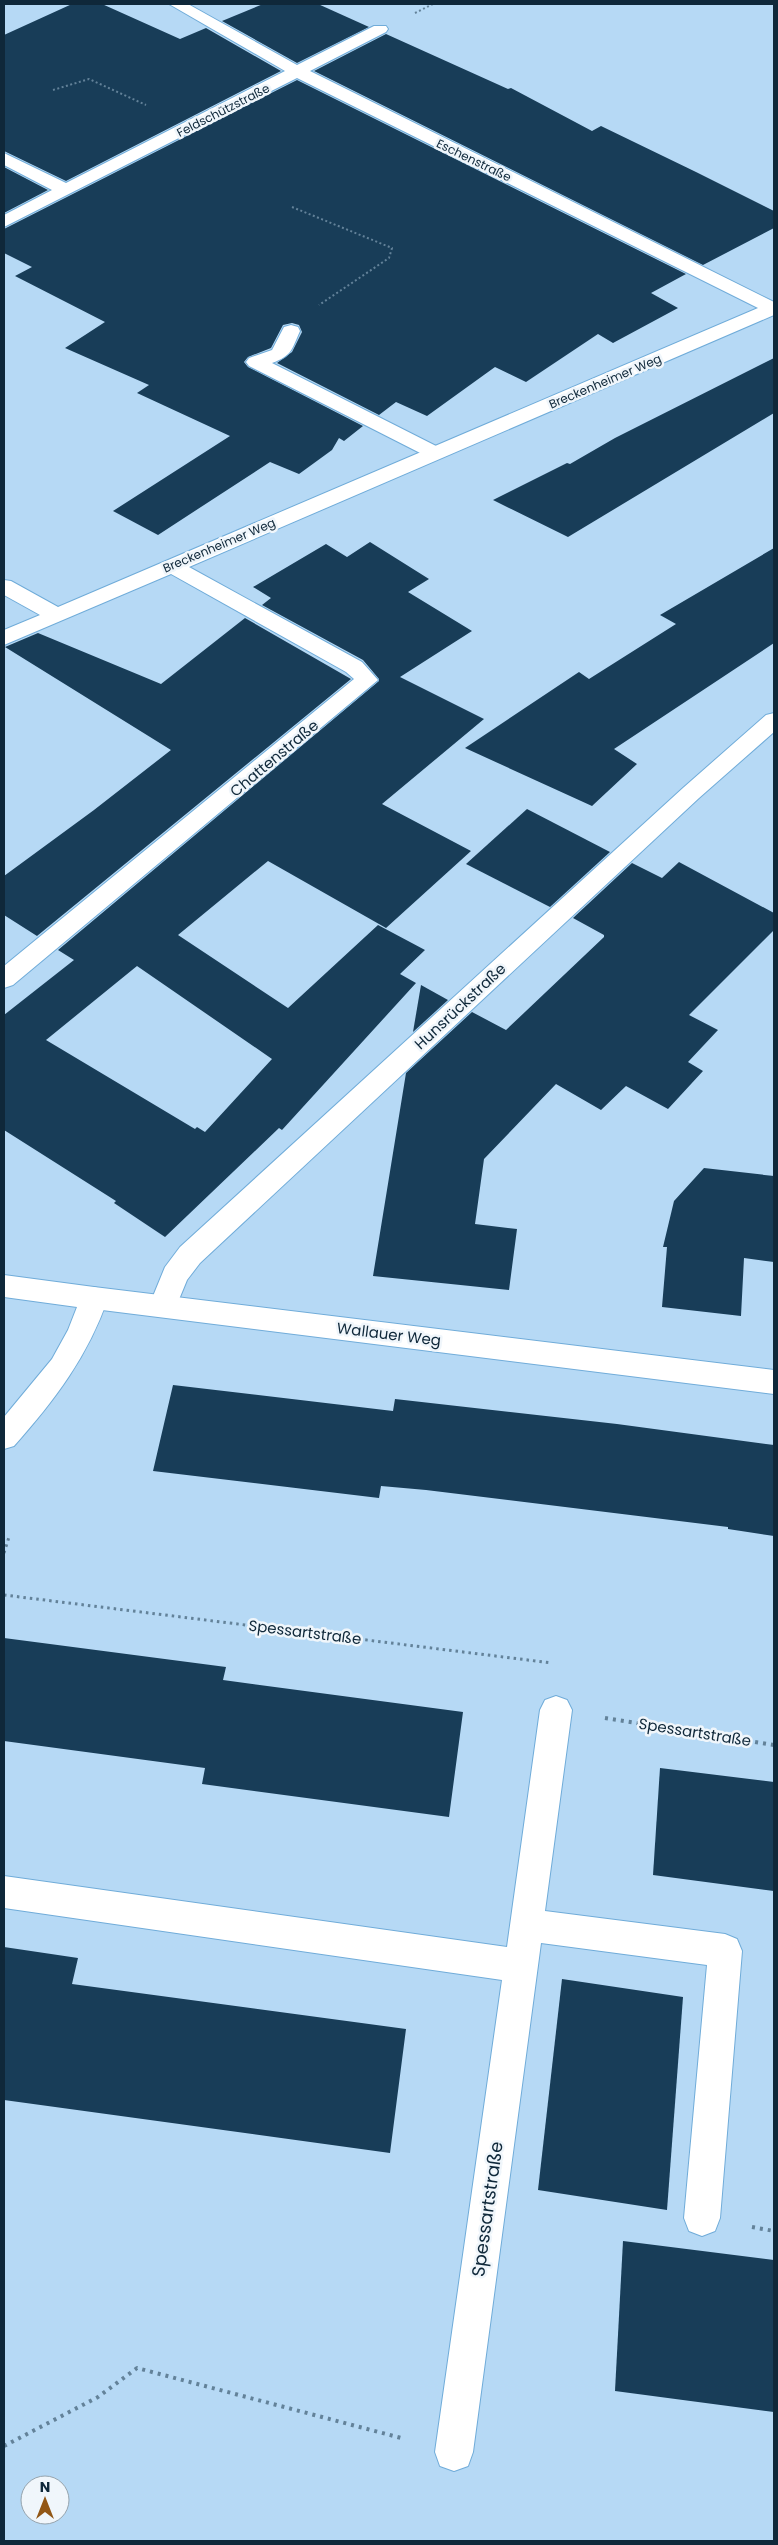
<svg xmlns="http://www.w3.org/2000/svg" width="778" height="2545" font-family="Poppins,sans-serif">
	<rect width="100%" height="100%" fill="#b6d9f5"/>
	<!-- building -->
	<g fill="#183d58" fill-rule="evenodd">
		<path d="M72,4H102L180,39L206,28L281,71L66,181L4,151V35Z"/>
		<path d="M263,4H318L369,27L297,63L222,21Z"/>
		<path d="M386,34L508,89L511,88L592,131L601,126L696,172L774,211V228L703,265L314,71Z"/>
		<path d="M297,80L686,274L651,293L678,308L613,343L598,334L526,382L495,367L427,416L396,402L379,415L277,363L292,352L302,332L299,325L292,323L283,325L271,348L248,357L244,362L248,367L363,426L344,441L339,438L332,450L299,474L270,462L158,535L113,511L230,436L137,393L149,385L65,348L105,322L15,276L32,267L4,253V229Z"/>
		<path d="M4,167L48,190L4,213Z"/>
		<path d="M774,358V413L568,537L493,500L567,463L570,464L615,438Z"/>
		<path d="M370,542L429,579L408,592L472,631L400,677L484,719L382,804L471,851L386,928L268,861L178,935L288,1008L378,925L425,950L400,974L416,983L282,1130L279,1128L165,1237L114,1203L116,1201L4,1130V1015L74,960L58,950L379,681V679L363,660L262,605L271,598L253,587L326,544L347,557ZM137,966L272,1059L205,1132L197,1127L195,1129L46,1040Z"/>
		<path d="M774,548V643L614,749L637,764L592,806L465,748L579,672L589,679L676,624L660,615Z"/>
		<path d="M245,618L351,679L37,936L4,915V876L94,810L171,750L5,647L38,633L161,684Z"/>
		<path d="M527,809L610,852L550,907L466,864Z"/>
		<path d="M679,862L774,913V930L689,1015L718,1030L688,1062L703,1071L668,1109L626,1086L601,1110L556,1084L484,1159L475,1224L517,1229L509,1290L373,1276L406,1073L472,1012L506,1030L604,937V935L573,918L632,863L662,878Z"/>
		<path d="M421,985L448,1000L413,1032Z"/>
		<path d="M704,1168L774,1176V1262L744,1258L741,1316L662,1307L667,1247H663L674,1201Z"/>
		<path d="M173,1385L393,1411L395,1399L617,1424L774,1445V1536L728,1529V1527L426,1490L381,1486L379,1498L153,1471Z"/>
		<path d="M4,1638L226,1667L223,1680L463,1712L449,1817L202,1784L205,1768L4,1741Z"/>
		<path d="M660,1768L774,1782V1891L653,1875Z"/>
		<path d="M4,1947L78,1958L72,1984L406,2029L390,2153L4,2100Z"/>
		<path d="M562,1979L683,1997L667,2210L538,2190Z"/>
		<path d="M623,2241L774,2260V2412L615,2391Z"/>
	</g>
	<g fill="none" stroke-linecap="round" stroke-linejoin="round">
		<!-- service casing -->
		<g stroke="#70acd9" stroke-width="2">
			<path id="service" d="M291,325L298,327L300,331C292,349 292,356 272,363L442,449L445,453L442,457H428L249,366L246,362L249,358L272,350L284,327Z"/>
		</g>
		<!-- minor casing -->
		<g stroke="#70acd9" stroke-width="2">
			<g id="minor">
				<path d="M169,4H188L297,65L374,26H386L388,29L386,32L310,71L774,302V315L189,567L362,662L378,680L13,985L4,988V966L354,679L346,672L171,574L4,645V630L40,615L4,595V580L11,581L58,607L758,308L297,78L4,227V215L52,190L4,165V153L66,183L285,71Z"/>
				<path d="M774,713V732L699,798L200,1263L187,1280L173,1314L163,1317L153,1314L149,1306L165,1267L180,1247L683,788L766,715Z"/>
				<path d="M556,1696L567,1700L572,1710L545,1911L725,1934L737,1939L742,1951L720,2218L715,2231L702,2236L689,2231L684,2218L707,1965L541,1943L473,2452L468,2466L454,2471L440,2466L435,2452L502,1980L4,1908V1876L507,1947L540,1710L545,1700Z"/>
			</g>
		</g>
		<!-- tertiary casing -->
		<g stroke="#70acd9" stroke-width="2">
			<path id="tertiary" d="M94,1287L774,1370V1394L94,1309L84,1306L80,1298L84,1290Z"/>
		</g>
		<!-- secondary casing -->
		<g stroke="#70acd9" stroke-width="2">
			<path id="secondary" d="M4,1275L94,1287L104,1290L108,1298C88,1356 55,1400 14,1446L4,1449V1417L52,1359L68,1330L77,1307L4,1297Z"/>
		</g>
		<!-- path-far2 -->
		<g stroke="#638299" stroke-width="2" stroke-dasharray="2 2.5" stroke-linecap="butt">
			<path d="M415,13L433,4"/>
			<path d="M53,90L89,79L146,105"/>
			<path d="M292,207L392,248L389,258L319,305"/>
		</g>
		<!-- path-far1 -->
		<g stroke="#638299" stroke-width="3" stroke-dasharray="2.5 4" stroke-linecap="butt">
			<path d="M4,1553L9,1537"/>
			<path d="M4,1595L552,1663"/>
		</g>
		<!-- path -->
		<g stroke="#638299" stroke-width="4" stroke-dasharray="3 5" stroke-linecap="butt">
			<path d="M605,1718L774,1745"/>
			<path d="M752,2227L774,2231"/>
			<path d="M4,2446L98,2397L137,2368L405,2439"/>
		</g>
		<!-- service -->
		<use href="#service" fill="#fff" fill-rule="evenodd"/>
		<!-- minor -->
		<use href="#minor" fill="#fff" fill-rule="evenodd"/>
		<!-- tertiary -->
		<use href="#tertiary" fill="#fff" fill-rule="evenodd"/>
		<!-- secondary -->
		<use href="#secondary" fill="#fff" fill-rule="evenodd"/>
	</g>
	<g text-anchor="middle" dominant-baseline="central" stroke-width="5" stroke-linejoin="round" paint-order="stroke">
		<!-- far-street labels -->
		<g font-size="12" fill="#0f283a" stroke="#f0f6fb">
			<text transform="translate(223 110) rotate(-27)">Feldschützstraße</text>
			<text transform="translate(474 160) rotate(26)">Eschenstraße</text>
			<text transform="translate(605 381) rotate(-23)">Breckenheimer Weg</text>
			<text transform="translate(219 545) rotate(-23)">Breckenheimer Weg</text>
		</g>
		<!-- street labels -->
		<g font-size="15" fill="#0f283a" stroke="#f0f6fb">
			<text transform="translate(274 758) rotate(-40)">Chattenstraße</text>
			<text transform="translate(460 1006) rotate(-43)">Hunsrückstraße</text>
			<text transform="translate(389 1334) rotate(7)">Wallauer Weg</text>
			<text transform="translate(305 1632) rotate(7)">Spessartstraße</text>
			<text transform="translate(695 1732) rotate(9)">Spessartstraße</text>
		</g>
		<!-- near-street labels -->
		<g font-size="18" fill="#0f283a" stroke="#f0f6fb">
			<text transform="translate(487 2209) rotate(-82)">Spessartstraße</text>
		</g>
	</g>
	<!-- border -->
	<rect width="778" height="2545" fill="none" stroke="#0f283a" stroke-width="10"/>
	<!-- north arrow -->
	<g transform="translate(45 2500)"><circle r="24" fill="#f0f6fb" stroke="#96a4ae"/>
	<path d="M0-4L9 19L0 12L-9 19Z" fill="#925716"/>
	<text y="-8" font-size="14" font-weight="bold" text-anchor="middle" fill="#0f283a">N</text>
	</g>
</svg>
